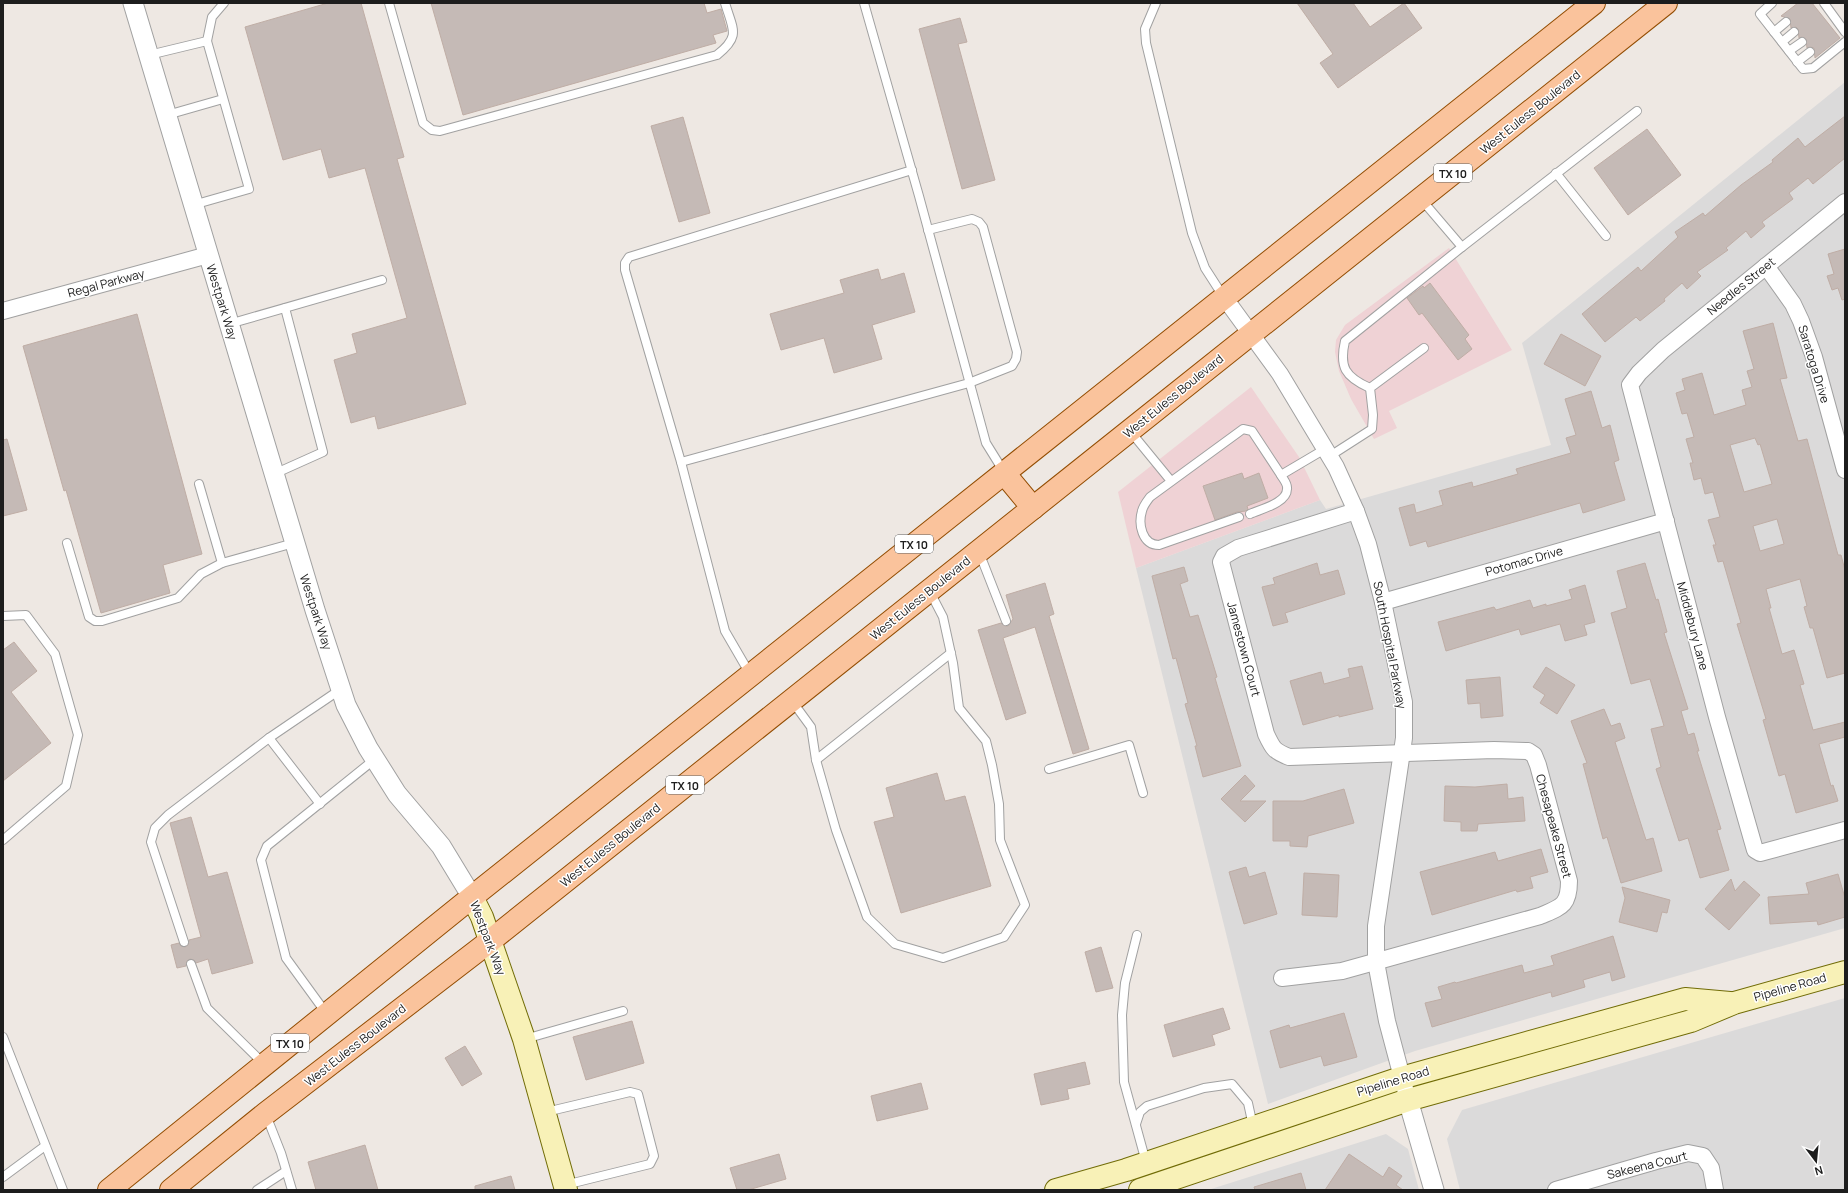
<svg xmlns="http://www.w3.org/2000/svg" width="1848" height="1193" font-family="Manrope,sans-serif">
	<rect width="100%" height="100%" fill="#eee8e3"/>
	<!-- residential -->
	<g fill="#dbdada">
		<path d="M1845,82V928L1415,1051L1268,1104L1136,568L1320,500L1326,509L1551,445L1522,343Z"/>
		<path d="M1845,998V1190H1460L1447,1139L1462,1110Z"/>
		<path d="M1386,1134L1408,1149L1419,1190H1208Z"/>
	</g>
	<!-- commercial -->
	<g fill="#efd2d5">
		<path d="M1449,248L1512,350L1389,411L1397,428L1374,439L1351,399L1339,371L1335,352L1336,340L1345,325Z"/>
		<path d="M1251,387L1299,457L1320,500L1136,568L1118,492Z"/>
	</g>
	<!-- building -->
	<g fill="#c5bab6" stroke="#bfada5" fill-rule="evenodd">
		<path d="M328,3H361L404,157L397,159L466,404L378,429L375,416L351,423L334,360L357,353L352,334L407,318L365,168L329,178L321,149L283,160L245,27Z"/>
		<path d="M431,3H704L707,13L721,9L727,31L713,35L716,43L463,115Z"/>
		<path d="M1297,3H1353L1370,27L1404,3L1422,28L1338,88L1320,63L1333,54Z"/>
		<path d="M1798,3H1812L1840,38L1815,58L1814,48L1810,47L1807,48L1806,39L1802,37L1799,38L1798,29L1796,27L1791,28L1790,19L1781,16Z"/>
		<path d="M960,18L967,42L958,44L995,180L962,189L919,29Z"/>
		<path d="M1845,116V158L1813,184L1808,178L1789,193L1793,199L1762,222L1765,226L1751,238L1746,231L1726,248L1728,250L1697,272L1701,276L1687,289L1682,283L1664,299L1665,301L1640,321L1636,317L1605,342L1582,314L1638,267L1641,271L1678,237L1675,232L1703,213L1705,216L1741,185L1773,162L1772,160L1798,138L1805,147Z"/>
		<path d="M683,117L710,213L679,222L651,126Z"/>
		<path d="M1647,129L1681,175L1628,215L1594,168Z"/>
		<path d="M1845,249V299L1842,300L1838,288L1832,290L1827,276L1834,274L1828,254Z"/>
		<path d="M878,269L881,280L904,273L915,312L872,325L882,359L834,373L824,338L781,350L770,314L844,293L840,280Z"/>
		<path d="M1430,283L1469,335L1465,339L1472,349L1458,360L1422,313L1419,315L1407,298L1423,286L1424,288Z"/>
		<path d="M137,314L202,554L163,565L170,593L101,613L66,490L64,491L23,346Z"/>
		<path d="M1773,323L1787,378L1780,379L1798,441L1807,439L1838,555H1841L1845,570V673L1827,678L1813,628H1810L1804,607L1807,606L1800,579L1766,589L1771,608H1769L1782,654L1794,650L1804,684L1800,685L1813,730L1845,722V737L1819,744L1831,786L1833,785L1838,801L1796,813L1785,774L1779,776L1763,720L1766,719L1737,624L1741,623L1723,561L1718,562L1713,545H1716L1708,520L1720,517L1713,492L1705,494L1701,478L1694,480L1690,463H1693L1686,439L1694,437L1687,413L1682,414L1676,393L1685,390L1682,379L1702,373L1714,415L1746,405L1742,390L1752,387L1747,371L1754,369L1743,331ZM1755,438L1758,445L1760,444L1772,484L1744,492L1730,445ZM1777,519L1784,544L1760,551L1753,526Z"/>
		<path d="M1561,334L1601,356L1585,386L1544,364Z"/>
		<path d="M1591,391L1602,428L1610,425L1619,460L1614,462L1625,500L1583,513L1580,503L1428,547L1426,541L1410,546L1399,508L1414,504L1416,513L1443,505L1439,491L1472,482L1473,487L1518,474L1516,469L1571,453L1566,438L1576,435L1565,399Z"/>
		<path d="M7,439L27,510L3,516V440Z"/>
		<path d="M1242,473L1244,479L1259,473L1268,498L1247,506L1248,509L1246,511L1237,512L1215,520L1203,486Z"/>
		<path d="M1317,563L1320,575L1338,570L1345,594L1285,613L1288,622L1273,626L1262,587L1275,584L1273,578Z"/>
		<path d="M1645,563L1656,600L1658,599L1667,632L1664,633L1688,709L1681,711L1688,735L1694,733L1699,751H1697L1721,829L1717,830L1729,870L1700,878L1688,838L1679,841L1656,769L1661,767L1651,729L1664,726L1650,679L1631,684L1611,613L1627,608L1617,571Z"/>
		<path d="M1184,567L1188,581L1180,584L1190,617L1198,615L1217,677L1215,678L1241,766L1203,777L1195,746H1197L1185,704L1188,703L1176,658L1173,659L1152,576Z"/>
		<path d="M1045,583L1054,614L1049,616L1089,749L1073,754L1035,627L1003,638L1026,713L1006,720L978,630L1001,623L1005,626H1008L1013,619L1006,595Z"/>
		<path d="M1585,585L1595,622L1584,625L1587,635L1565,641L1560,624L1521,635L1519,629L1446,651L1438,622L1494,607L1496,610L1530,600L1533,608L1546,604V606L1572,599L1569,590Z"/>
		<path d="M14,642L37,671L11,692L51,743L3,781V650Z"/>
		<path d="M1362,666L1373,709L1339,717V715L1303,725L1290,681L1321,672L1324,684L1350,677L1348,669Z"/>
		<path d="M1546,667L1575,685L1557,714L1540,703L1545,695L1533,687Z"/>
		<path d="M1500,677L1503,716L1481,718L1480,703L1468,704L1466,680Z"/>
		<path d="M1604,709L1611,726L1620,723L1625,738L1615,742L1646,840L1653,838L1662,871L1621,883L1607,837L1603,839L1583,764L1587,763L1571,721Z"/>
		<path d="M937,773L945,801L965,796L991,886L901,913L874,822L894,817L886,788Z"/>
		<path d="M1245,775L1255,786L1240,801H1266L1245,822L1221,799Z"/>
		<path d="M1507,784L1508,799L1523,797L1525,821L1478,824L1477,831H1461V822L1444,821L1445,786L1475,787Z"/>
		<path d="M1344,789L1354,823L1308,836L1307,847L1290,846V841H1273V801H1303Z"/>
		<path d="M191,817L208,877L227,872L253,963L212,974L208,959L196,963L194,960L190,959L187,961L186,966L177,968L171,945L179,943L181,946L185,947L188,945L189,940L201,937L170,823Z"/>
		<path d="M1541,849L1548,872L1530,877L1533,888L1517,892L1516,890L1432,915L1420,872L1495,852L1498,861Z"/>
		<path d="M1246,867L1249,877L1265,872L1277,914L1244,924L1229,872Z"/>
		<path d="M1304,873L1339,875L1337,917L1302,915Z"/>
		<path d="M1838,874L1845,898V917L1818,925L1817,921L1770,924L1768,897L1809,894L1806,883Z"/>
		<path d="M1731,879L1735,891L1744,881L1760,895L1729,930L1705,909Z"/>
		<path d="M1622,887L1670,900L1667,913L1662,912L1657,932L1619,922L1625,898Z"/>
		<path d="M1613,936L1625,977L1612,981L1610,972L1583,980L1585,987L1552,997L1551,992L1432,1027L1425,1003L1442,999L1438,987L1455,982L1456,983L1522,965L1524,973L1554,965L1551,956Z"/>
		<path d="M1101,947L1113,988L1096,992L1085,952Z"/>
		<path d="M1223,1008L1230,1029L1212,1035L1215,1045L1173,1057L1164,1025Z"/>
		<path d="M1344,1013L1357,1057L1324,1066L1321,1056L1280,1068L1270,1031L1289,1025L1290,1028Z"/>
		<path d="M632,1021L644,1063L586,1080L573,1037Z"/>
		<path d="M465,1046L482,1074L462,1086L445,1058Z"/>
		<path d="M1085,1062L1090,1084L1067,1089L1069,1099L1041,1105L1034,1074Z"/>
		<path d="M921,1083L928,1109L877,1121L871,1096Z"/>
		<path d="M365,1145L378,1190H316L308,1162Z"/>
		<path d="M779,1154L786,1179L748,1190H737L730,1168Z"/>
		<path d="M1349,1154L1383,1177L1389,1167L1402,1176L1396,1185L1403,1190H1325Z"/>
		<path d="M1301,1173L1306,1190H1255L1254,1187Z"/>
		<path d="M511,1176L515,1190H475V1186Z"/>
	</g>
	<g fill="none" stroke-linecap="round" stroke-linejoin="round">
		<!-- service casing -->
		<g stroke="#a1a1a1" stroke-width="10">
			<g id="service">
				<path d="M389,3L423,123L432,130L440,131L717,55C741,36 733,30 725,3"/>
				<path d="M864,3L919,196L986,443L1004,472"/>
				<path d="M1156,3L1145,29L1146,43L1192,233L1205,268L1223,296"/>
				<path d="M1772,3L1760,14L1803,69L1813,68L1845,42"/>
				<path d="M1824,3L1845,32"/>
				<path d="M1774,32L1786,22"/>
				<path d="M207,41L212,17L224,3"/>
				<path d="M1782,42L1794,32"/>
				<path d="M1789,51L1802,42"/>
				<path d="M149,55L207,41L249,189L193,205"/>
				<path d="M1797,62L1810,52"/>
				<path d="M167,115L223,99"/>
				<path d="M1556,173L1606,236"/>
				<path d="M1421,199L1462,247L1637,111"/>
				<path d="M229,324L382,280"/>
				<path d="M1370,388C1345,377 1339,367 1345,341L1462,247"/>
				<path d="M1130,431L1171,481"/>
				<path d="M1330,456L1372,429L1373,415L1370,388L1424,348"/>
				<path d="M681,462L625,270V263L629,257L912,170"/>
				<path d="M274,474L323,452L285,308"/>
				<path d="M199,484L222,563"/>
				<path d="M1250,514C1261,509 1287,503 1287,489C1288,484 1283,479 1281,475L1325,449"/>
				<path d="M1239,517L1159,545C1142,545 1138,524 1142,511C1143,506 1147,501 1150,497L1243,429L1252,431L1281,475"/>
				<path d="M67,543L89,617L95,621H102L178,598L201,574L222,563L294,543"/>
				<path d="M979,552L1006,621"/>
				<path d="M3,616L26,615L55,654L78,735L66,786L3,840"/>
				<path d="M750,674L725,631L681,462L969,383L1012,366L1016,359L1017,352L983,227L979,222L972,219L928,230"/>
				<path d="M792,701L811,727L816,760L836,830L867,917L895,944L943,958L1004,937L1025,905L1000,840L999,804L992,765L986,741L959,708L953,663L943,617L930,592"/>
				<path d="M269,738L320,804"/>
				<path d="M816,760L951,653"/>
				<path d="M1049,769L1129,745L1143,793"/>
				<path d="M1137,935L1125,983L1122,1015L1124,1082L1146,1162"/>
				<path d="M184,942L151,842L155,828L168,815L269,738L341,689"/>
				<path d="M191,964L207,1008L264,1064"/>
				<path d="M326,1013L286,958L261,860L267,846L375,759"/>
				<path d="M3,1037L63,1190"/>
				<path d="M525,1039L623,1011"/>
				<path d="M546,1112L630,1092L638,1094L654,1156L650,1164L565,1185"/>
				<path d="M266,1115L281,1153L292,1190"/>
				<path d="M1136,1124L1140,1112L1147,1106L1204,1088L1232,1084L1248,1103L1253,1126"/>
				<path d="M3,1177L45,1146"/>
				<path d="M257,1190L286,1171"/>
			</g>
		</g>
		<!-- minor casing -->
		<g stroke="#a1a1a1" stroke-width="18">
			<g id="minor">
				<path d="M1845,202L1663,350L1639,373L1630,385L1717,717L1755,850L1760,853L1845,830"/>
				<path d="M1766,266L1793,304L1801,321L1814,357L1845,470"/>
				<path d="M1224,297L1280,374L1336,467L1356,511L1368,544L1383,602L1404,702V738L1376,926V962L1387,1021L1408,1100"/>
				<path d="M3,311L208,255"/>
				<path d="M1383,602L1666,521"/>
				<path d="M1282,978L1342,971L1540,916C1561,907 1569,906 1569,881L1538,765L1534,755L1528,751L1494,750L1289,757C1274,751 1273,749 1266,734L1221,562L1224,556L1238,548L1356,511"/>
				<path d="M1556,1190L1656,1161L1688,1153L1703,1156L1711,1168L1715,1190"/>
			</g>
		</g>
		<!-- tertiary casing -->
		<g stroke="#a1a1a1" stroke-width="21">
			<g id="tertiary">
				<path d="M133,3L315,610L346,705L368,748L397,794L441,846L472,897"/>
				<path d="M1408,1100L1434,1190"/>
			</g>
		</g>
		<!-- secondary casing -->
		<g stroke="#716c07" stroke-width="24">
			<g id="secondary">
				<path d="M472,897L482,917L524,1039L566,1190"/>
				<path d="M1056,1190L1126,1170L1401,1078L1685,999L1730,1003"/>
				<path d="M1140,1190L1408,1100L1691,1021L1734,1003L1845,972"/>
			</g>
		</g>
		<!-- primary casing -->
		<g stroke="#934d03" stroke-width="24">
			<g id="primary">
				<path d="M1004,473L1033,508"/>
				<path d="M109,1190L472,897L1594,3"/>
				<path d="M171,1190L265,1114L490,941L1666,3"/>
			</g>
		</g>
		<!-- service -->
		<use href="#service" stroke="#fff" stroke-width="8"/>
		<!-- minor -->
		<use href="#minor" stroke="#fff" stroke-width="16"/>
		<!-- tertiary -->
		<use href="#tertiary" stroke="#fff" stroke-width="19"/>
		<!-- secondary -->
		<use href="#secondary" stroke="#f8f1b7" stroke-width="22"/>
		<!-- primary -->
		<use href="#primary" stroke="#fac39c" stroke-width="22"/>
	</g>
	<g text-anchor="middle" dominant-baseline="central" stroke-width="3" stroke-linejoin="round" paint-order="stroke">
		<!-- shield labels -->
		<g fill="#fff" stroke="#616161" stroke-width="1">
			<rect x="1434" y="164" width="38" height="18" rx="3"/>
			<rect x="895" y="535" width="38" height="18" rx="3"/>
			<rect x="666" y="776" width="38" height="18" rx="3"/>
			<rect x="271" y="1034" width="38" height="18" rx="3"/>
		</g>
		<g font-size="11" font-weight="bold" fill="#1d1d1d">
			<text x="1453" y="173">TX 10</text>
			<text x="914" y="544">TX 10</text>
			<text x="685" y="785">TX 10</text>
			<text x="290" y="1043">TX 10</text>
		</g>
		<!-- street labels -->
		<g font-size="12" fill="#1d1d1d" stroke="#fff">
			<text transform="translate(1530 112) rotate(-39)">West Euless Boulevard</text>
			<text transform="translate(106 283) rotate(-15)">Regal Parkway</text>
			<text transform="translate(1741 286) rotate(-39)">Needles Street</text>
			<text transform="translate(222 302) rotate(73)">Westpark Way</text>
			<text transform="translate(1814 364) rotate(73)">Saratoga Drive</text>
			<text transform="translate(1173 396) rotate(-39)">West Euless Boulevard</text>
			<text transform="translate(1524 561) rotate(-16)">Potomac Drive</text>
			<text transform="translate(920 598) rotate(-39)">West Euless Boulevard</text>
			<text transform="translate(316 612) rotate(72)">Westpark Way</text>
			<text transform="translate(1693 626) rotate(75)">Middlebury Lane</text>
			<text transform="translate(1390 645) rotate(79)">South Hospital Parkway</text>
			<text transform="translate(1244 649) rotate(75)">Jamestown Court</text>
			<text transform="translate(1554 826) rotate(75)">Chesapeake Street</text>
			<text transform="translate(610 845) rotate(-39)">West Euless Boulevard</text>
			<text transform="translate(488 938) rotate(69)">Westpark Way</text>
			<text transform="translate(1790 987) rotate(-16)">Pipeline Road</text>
			<text transform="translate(355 1045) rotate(-38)">West Euless Boulevard</text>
			<text transform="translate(1393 1081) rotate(-17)">Pipeline Road</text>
			<text transform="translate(1647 1165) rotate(-14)">Sakeena Court</text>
		</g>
	</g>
	<!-- border -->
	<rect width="1848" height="1193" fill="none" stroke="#1d1d1d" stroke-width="8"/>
	<!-- north arrow -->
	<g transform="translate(1816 1161) rotate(164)" stroke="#ffffff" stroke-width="3" paint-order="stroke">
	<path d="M0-3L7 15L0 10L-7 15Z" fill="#1d1d1d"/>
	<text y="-6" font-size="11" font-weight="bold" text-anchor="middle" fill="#1d1d1d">N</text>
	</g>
</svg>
